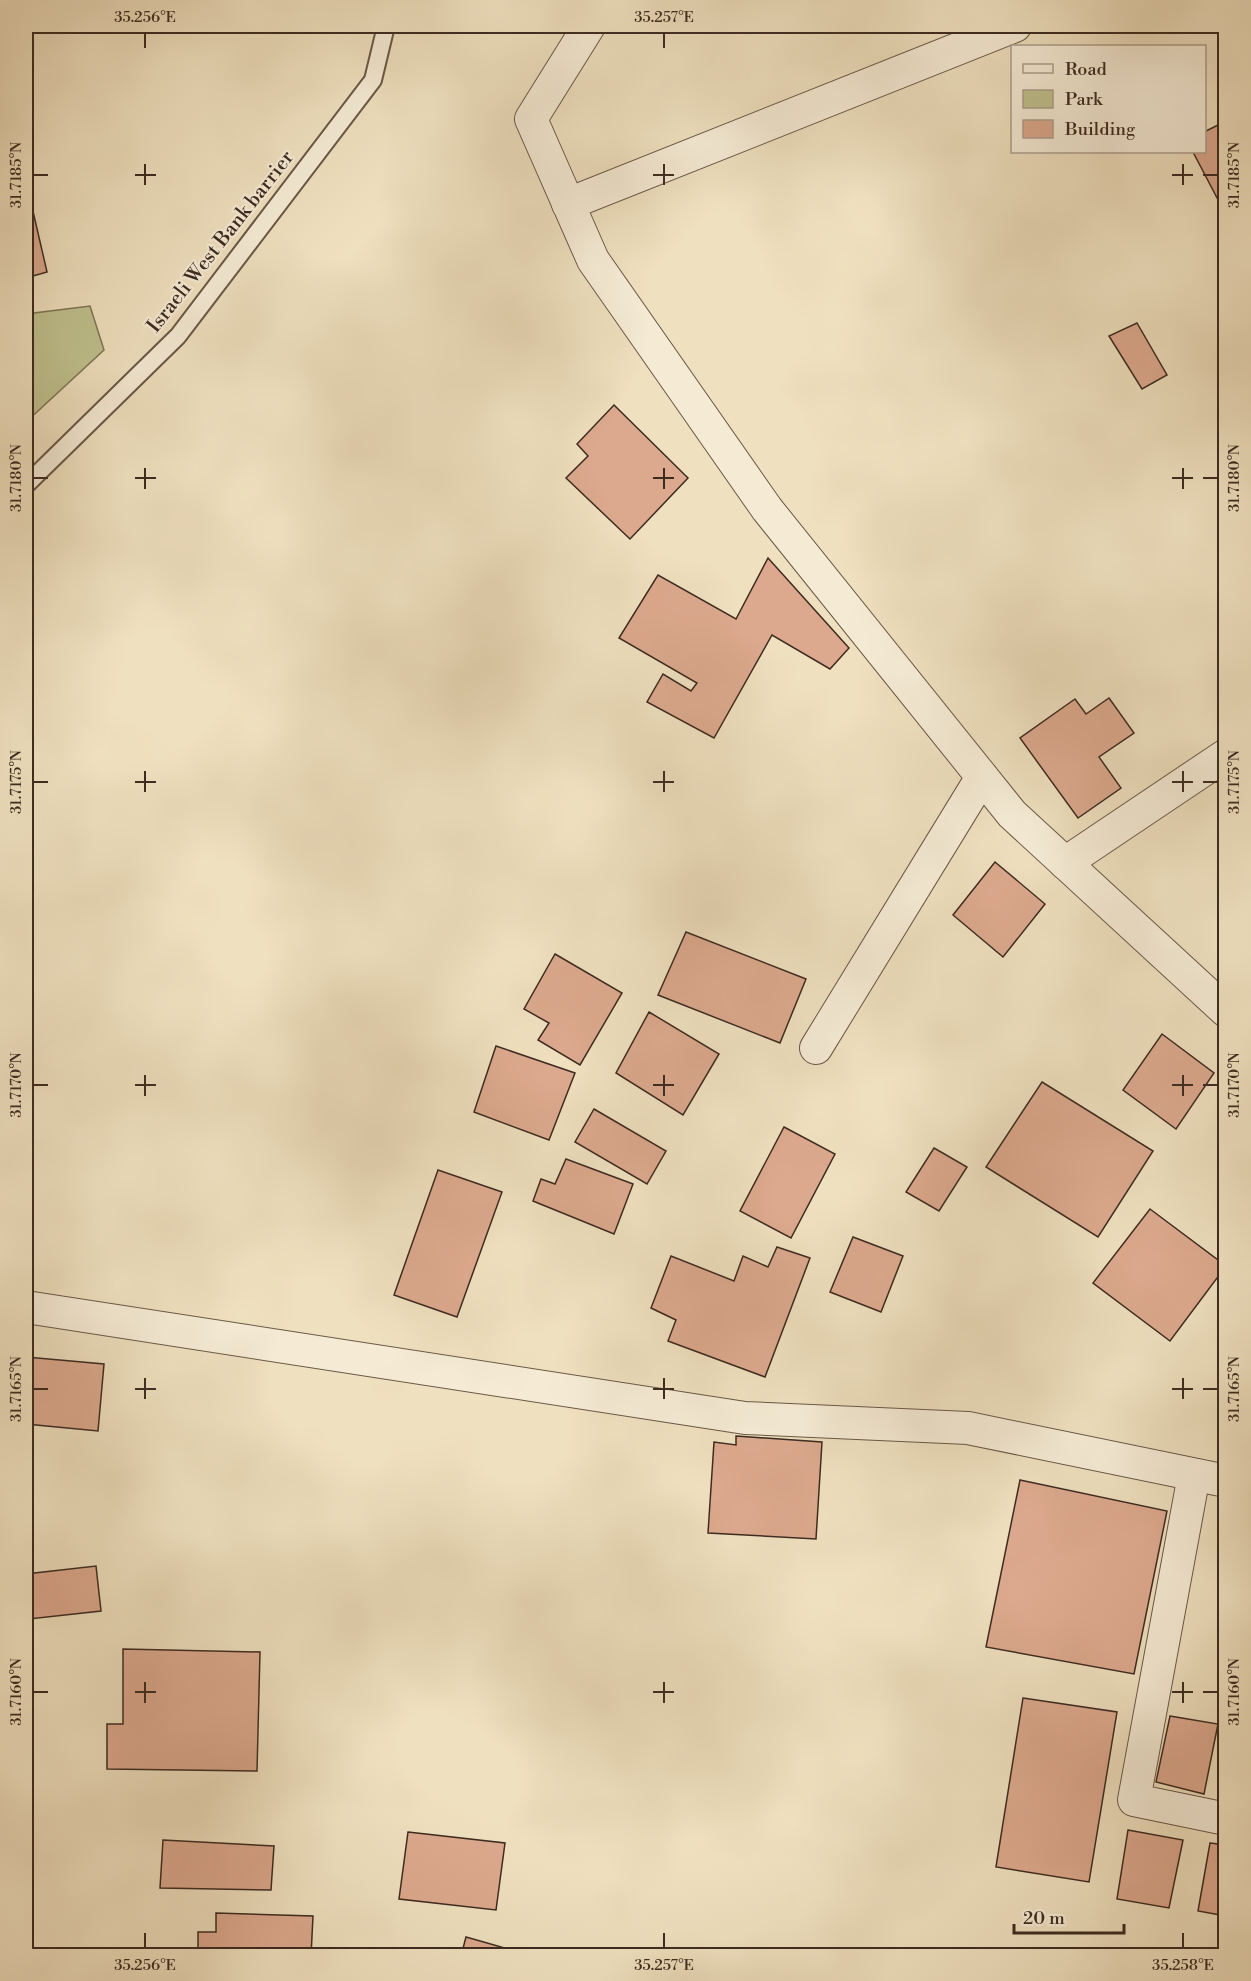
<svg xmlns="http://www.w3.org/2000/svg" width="1251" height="1981" font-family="'Libre Bodoni',serif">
	<rect width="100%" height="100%" fill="#efe0bf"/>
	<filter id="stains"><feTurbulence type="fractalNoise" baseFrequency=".00333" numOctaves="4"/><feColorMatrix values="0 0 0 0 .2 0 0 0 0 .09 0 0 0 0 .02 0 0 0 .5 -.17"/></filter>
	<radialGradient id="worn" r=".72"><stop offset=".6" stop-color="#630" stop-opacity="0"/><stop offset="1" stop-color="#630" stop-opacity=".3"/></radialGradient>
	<!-- green -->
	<path fill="#bfc18e" stroke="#7e7658" stroke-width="1.5" d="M90,306L104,350L26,422V314Z"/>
	<!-- building -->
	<g fill="#dca98e" stroke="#3d2b21" stroke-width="1.5">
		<path d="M1226,121V215L1193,152H1204V132Z"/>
		<path d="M26,181L47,272L26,278Z"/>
		<path d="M1137,323L1167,375L1142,389L1109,336Z"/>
		<path d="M614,405L688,478L630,539L566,478L588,456L577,444Z"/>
		<path d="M768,558L849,648L830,669L772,635L714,738L647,702L663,674L691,691L697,683L619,638L658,575L736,619Z"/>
		<path d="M1109,698L1134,733L1099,757L1121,788L1078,818L1020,738L1075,699L1086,714Z"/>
		<path d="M995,862L1045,904L1003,957L953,915Z"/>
		<path d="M686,932L806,979L780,1043L658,995Z"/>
		<path d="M555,954L622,993L580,1065L538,1040L549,1023L524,1009Z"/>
		<path d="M649,1012L719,1054L683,1115L616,1073Z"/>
		<path d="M1162,1034L1214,1073L1176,1129L1123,1090Z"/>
		<path d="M496,1046L575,1073L549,1140L474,1112Z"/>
		<path d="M1042,1082L1153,1151L1098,1237L986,1167Z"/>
		<path d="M594,1109L666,1151L647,1184L575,1142Z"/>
		<path d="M784,1127L835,1154L791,1238L740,1211Z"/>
		<path d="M934,1148L967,1167L939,1211L906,1192Z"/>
		<path d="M566,1159L633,1184L614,1234L533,1201L541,1179L555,1184Z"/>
		<path d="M438,1170L502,1192L457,1317L394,1295Z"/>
		<path d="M1150,1209L1226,1266L1170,1341L1093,1283Z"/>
		<path d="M853,1237L903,1256L881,1312L830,1292Z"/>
		<path d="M777,1247L810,1258L765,1377L668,1341L676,1320L651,1308L671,1256L734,1281L743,1256L768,1267Z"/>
		<path d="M26,1357L104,1364L98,1431L26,1424Z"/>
		<path d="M736,1436L822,1442L816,1539L708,1533L714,1442L736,1445Z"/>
		<path d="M1020,1480L1167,1511L1134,1674L986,1647Z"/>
		<path d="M96,1566L101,1611L29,1619L26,1574Z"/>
		<path d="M123,1649L260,1652L257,1771L107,1769V1724H123Z"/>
		<path d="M26,1657L31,1691L26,1692Z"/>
		<path d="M1023,1698L1117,1712L1089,1882L996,1867Z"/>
		<path d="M1170,1716L1218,1724L1204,1794L1156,1782Z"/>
		<path d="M1128,1830L1183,1840L1169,1908L1117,1899Z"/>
		<path d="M408,1832L505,1843L496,1910L399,1899Z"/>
		<path d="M163,1840L274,1846L271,1890L160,1888Z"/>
		<path d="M1210,1843L1226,1845V1916L1198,1911Z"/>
		<path d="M216,1913L313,1916L311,1956L198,1954V1932H216Z"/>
		<path d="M466,1937L533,1956H461Z"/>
	</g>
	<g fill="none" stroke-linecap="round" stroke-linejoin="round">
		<!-- service casing -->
		<g stroke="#6a5848" stroke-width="20">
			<path id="service" d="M26,485L178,336L373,80L386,26"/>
		</g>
		<!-- minor casing -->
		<g stroke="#6a5848" stroke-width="34">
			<g id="minor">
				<path d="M589,26L531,119L593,260L767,509L1012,814L1226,1011"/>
				<path d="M568,204L1015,26"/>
				<path d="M1065,863L1226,755"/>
				<path d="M816,1048L982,777"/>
				<path d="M26,1307L745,1418L968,1428L1226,1481"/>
				<path d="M1194,1475L1134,1800L1226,1819"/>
			</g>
		</g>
		<!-- service -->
		<use href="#service" stroke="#f5ebd5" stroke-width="16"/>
		<!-- minor -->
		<use href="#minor" stroke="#f5ebd5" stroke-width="32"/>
	</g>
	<!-- ticks -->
	<path fill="none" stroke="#3d2b21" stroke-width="2" d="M145,33V48M664,33V48M145,164V185M664,164V185M1183,164V185M33,175H48M135,175H156M653,175H674M1172,175H1193M1203,175H1218M145,468V489M664,468V489M1183,468V489M33,478H48M135,478H156M653,478H674M1172,478H1193M1203,478H1218M145,771V792M664,771V792M1183,771V792M33,782H48M135,782H156M653,782H674M1172,782H1193M1203,782H1218M145,1075V1096M664,1075V1096M1183,1075V1096M33,1085H48M135,1085H156M653,1085H674M1172,1085H1193M1203,1085H1218M145,1378V1399M664,1378V1399M1183,1378V1399M33,1389H48M135,1389H156M653,1389H674M1172,1389H1193M1203,1389H1218M145,1682V1703M664,1682V1703M1183,1682V1703M33,1692H48M135,1692H156M653,1692H674M1172,1692H1193M1203,1692H1218M145,1933V1948M664,1933V1948M1183,1933V1948"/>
	<g text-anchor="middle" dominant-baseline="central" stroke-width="4.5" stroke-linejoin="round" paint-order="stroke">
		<!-- street labels -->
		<g font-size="20" fill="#3d2b21" stroke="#f5ebd5">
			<text transform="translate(221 242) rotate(-52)">Israeli West Bank barrier</text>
		</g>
	</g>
	<!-- margin -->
	<rect width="1251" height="1981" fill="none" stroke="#efe0bf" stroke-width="66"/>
	<!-- legend -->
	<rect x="1011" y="45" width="195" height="108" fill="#f5ebd5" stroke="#ab9e8d" stroke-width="1.5"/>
	<rect x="1023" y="64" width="30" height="9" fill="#f5ebd5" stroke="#ab9e8d" stroke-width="1.5"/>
	<text x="1065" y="75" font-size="18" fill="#3d2b21">Road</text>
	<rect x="1023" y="90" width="30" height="18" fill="#bfc18e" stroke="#ab9e8d" stroke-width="1.5"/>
	<text x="1065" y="105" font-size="18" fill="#3d2b21">Park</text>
	<rect x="1023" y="120" width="30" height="18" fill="#dca98e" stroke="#ab9e8d" stroke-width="1.5"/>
	<text x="1065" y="135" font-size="18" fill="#3d2b21">Building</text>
	<!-- scale -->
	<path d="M1014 1924v9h110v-9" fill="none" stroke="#3d2b21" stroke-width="3"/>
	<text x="1023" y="1924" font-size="18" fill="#3d2b21" stroke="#f5ebd5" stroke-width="4.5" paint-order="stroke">20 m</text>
	<rect x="33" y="33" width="1185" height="1915" fill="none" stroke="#3d2b21" stroke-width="2"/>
	<g font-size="15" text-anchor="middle" fill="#3d2b21">
		<text x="145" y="22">35.256°E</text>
		<text x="664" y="22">35.257°E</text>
		<text transform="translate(16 175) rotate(-90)" y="5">31.7185°N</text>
		<text transform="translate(1234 175) rotate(-90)" y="5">31.7185°N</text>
		<text transform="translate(16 478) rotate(-90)" y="5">31.7180°N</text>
		<text transform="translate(1234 478) rotate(-90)" y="5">31.7180°N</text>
		<text transform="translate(16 782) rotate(-90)" y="5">31.7175°N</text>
		<text transform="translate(1234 782) rotate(-90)" y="5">31.7175°N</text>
		<text transform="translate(16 1085) rotate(-90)" y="5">31.7170°N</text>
		<text transform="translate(1234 1085) rotate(-90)" y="5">31.7170°N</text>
		<text transform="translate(16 1389) rotate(-90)" y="5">31.7165°N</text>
		<text transform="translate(1234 1389) rotate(-90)" y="5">31.7165°N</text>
		<text transform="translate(16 1692) rotate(-90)" y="5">31.7160°N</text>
		<text transform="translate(1234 1692) rotate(-90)" y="5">31.7160°N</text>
		<text x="145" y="1970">35.256°E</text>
		<text x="664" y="1970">35.257°E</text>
		<text x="1183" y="1970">35.258°E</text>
	</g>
	<rect width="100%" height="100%" filter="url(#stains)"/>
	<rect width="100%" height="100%" fill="url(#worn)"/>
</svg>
